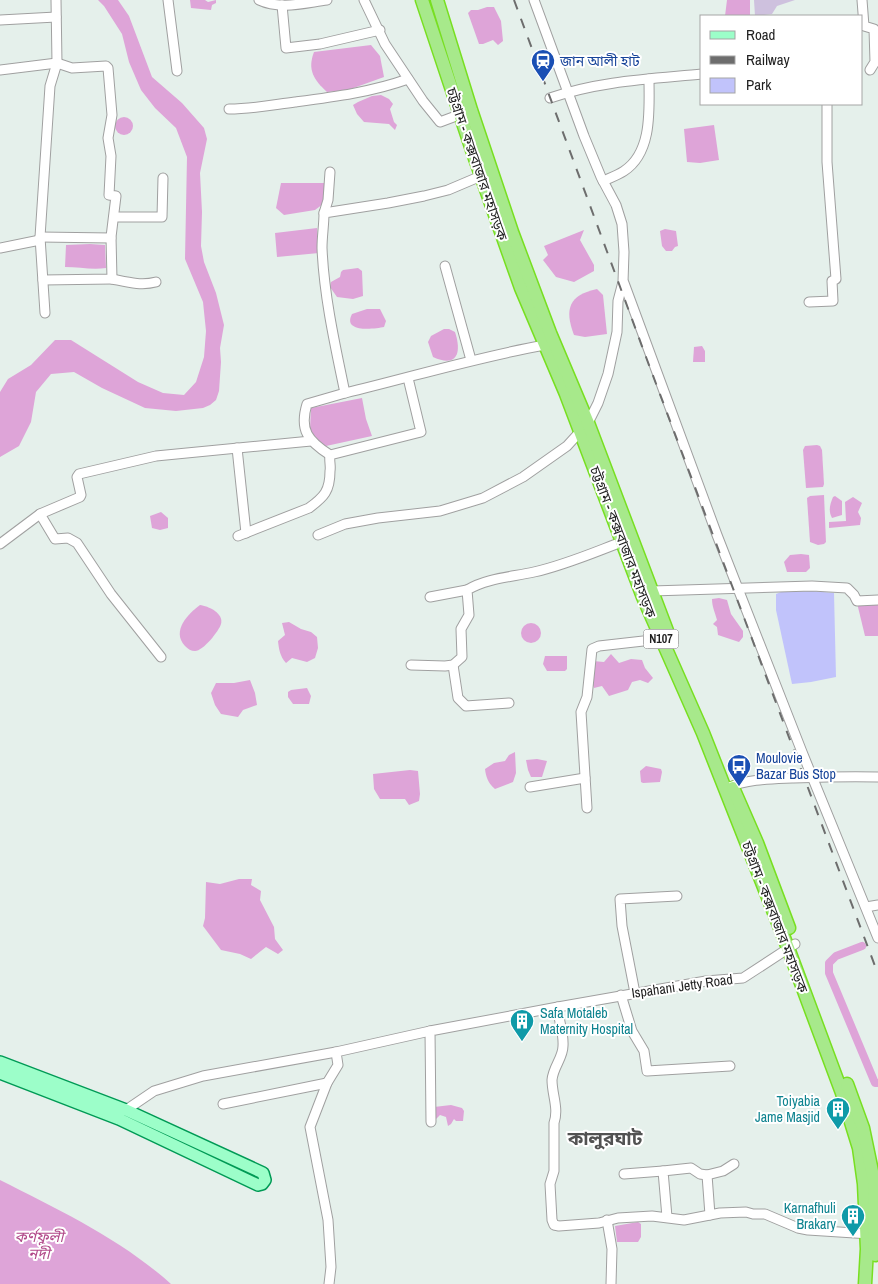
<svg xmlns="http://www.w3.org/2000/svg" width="878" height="1284" font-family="'Archivo Narrow','Noto Sans Bengali',sans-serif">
	<rect width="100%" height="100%" fill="#e5f0eb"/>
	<!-- wetland -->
	<path fill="#cec1de" d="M754,0H795L777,6L772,14L755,16Z"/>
	<!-- park -->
	<path fill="#c1c3fb" d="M812,591L834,593L836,677L811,682L792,684L776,610V594L781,592Z"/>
	<!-- water -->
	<g fill="#dea4d8">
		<path d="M98,0H118L129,16L152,77L182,103L204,128L207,139L200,173L202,212L201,246L204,262L216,293L224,325L220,348L221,362L219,391L216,400L210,405L203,408L176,411L145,408L102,388L74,372L51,374L36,392L31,422L19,446L0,457V392L8,379L31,365L55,340H71L138,382L163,393L184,395L196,382L204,357L206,331L203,302L185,259L187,157L176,128L155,108L141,90L129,62L122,34L104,6Z"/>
		<path d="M190,0H205L208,2L216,0V3L212,5L211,10L191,8Z"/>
		<path d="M727,0H750V16H725Z"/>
		<path d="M487,7H494L501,21L503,41L498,45L493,40L483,44H479L468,13L471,10H478Z"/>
		<path d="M371,45L380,56L384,77L348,90L327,92C314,80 307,70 314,52Z"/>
		<path d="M381,95L389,99L393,104L390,109L394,122L397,125L395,130L389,124L364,122L357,114L353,105L358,102L372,96Z"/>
		<circle cx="124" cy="126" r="9"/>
		<path d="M714,125L719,160L700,163L687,162L684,129Z"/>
		<path d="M281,183H325L327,188L323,204L315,210L284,215L276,208Z"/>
		<path d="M317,228L319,253L277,257L275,233Z"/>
		<path d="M665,229L676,231L678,246L675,247L672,251H666L662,246L660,231Z"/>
		<path d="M584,230L580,240L594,265V271L574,282L556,277L543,260L548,255L544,246Z"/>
		<path d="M90,244L105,245L106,268C92,270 79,267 65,267L66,245Z"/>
		<path d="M358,268L362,271L363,296L353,299L337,297L330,287L331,282L340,277L341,272L343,270Z"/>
		<path d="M597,289L603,295L607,334L585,337L574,335C564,309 569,295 597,289Z"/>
		<path d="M380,309L386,321L384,327C374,329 342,333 352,314L367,309Z"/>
		<path d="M444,329H449L455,332C462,353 457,368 433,357L428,342L431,336Z"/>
		<path d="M702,346L705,351V362H693L694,347Z"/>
		<path d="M362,398L366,419L372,436L326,446L315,443L310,429L311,408Z"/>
		<path d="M817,445L820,446L822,450L824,484L823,487L806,488L803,450L805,446Z"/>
		<path d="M824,495L826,542L824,544L818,545L810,542L807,498L810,496Z"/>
		<path d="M835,496L842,501V515L832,518C828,511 830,504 833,497Z"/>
		<path d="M853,497L862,503L858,512L861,518L860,525L829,528V522L846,521L845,502Z"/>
		<path d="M161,512L168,518V528L160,530L152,528L150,516Z"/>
		<path d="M801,554L809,555L810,568L806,572H787L784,562L790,555Z"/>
		<path d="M719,598L727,600L731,614L743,631V637L739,642L718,635L717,627L713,624L717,620C715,612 712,607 712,599Z"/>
		<path d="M857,603H878V636H865Z"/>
		<path d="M200,605C208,606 224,613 221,624C219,631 203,651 195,651C191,651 188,649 185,646C171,631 188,614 200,605Z"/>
		<path d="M289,622L301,629L311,632L317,637L318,648L315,658L307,662L292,658L286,663C280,656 279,650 278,641L285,635L282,623Z"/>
		<circle cx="531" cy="633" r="10"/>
		<path d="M611,654L619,663L631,659L642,660L645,668L653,678L648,683L640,680L632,682L628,690L609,696L602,686L594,688L591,680L593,661L604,662Z"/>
		<path d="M545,656H567V669L565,671H547L543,664Z"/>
		<path d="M250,680L255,693L257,705L243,710L238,717L221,714L215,705L211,693L216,683H234Z"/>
		<path d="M307,688L311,696L309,704H293L288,697V692L291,690Z"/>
		<path d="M515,752L516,773L513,782L495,789C488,783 486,777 485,769L494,763L505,761L509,755Z"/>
		<path d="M537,759L547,761L542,777H531L528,770L526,760Z"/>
		<path d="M646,766L661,769L662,772L660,782L643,783L641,782L640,771Z"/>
		<path d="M410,770L418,771L420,794L419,801L409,805L405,799H380L374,789L373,774Z"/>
		<path d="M239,879H252L251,885L261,891L260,900L274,927L275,939L283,950L278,954L266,947L251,959L240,954L221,950L203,926L205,918L206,882L220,884Z"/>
		<path d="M451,1105L462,1108L464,1111L463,1121H456L454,1119L451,1124L448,1126L446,1117L440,1115L433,1122L434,1107Z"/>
		<path d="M0,1180C59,1210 121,1239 171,1284H0Z"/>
		<path d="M638,1222L641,1224V1237L638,1242H617L615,1226Z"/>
	</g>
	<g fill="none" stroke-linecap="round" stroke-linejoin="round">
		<!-- canal -->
		<path stroke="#dea4d8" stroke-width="8" d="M862,946L836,956L829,963V973L875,1083H878"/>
		<!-- minor casing -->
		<g stroke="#a0a0a0" stroke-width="11">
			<g id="minor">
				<path d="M168,0L177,71"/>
				<path d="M259,0C280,10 304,3 327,0"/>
				<path d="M364,0L385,44L423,101L440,122L464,113"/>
				<path d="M862,0L864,26L874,29L875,62L870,70"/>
				<path d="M282,5L286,48L320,44L380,30"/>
				<path d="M0,20L56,17"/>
				<path d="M0,70L57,63L72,68L106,66L108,68L112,115L108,138L111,156L109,195L116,196L111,237L112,279L43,280"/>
				<path d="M550,98C599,81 650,79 702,74"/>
				<path d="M229,109C252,109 272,105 295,102C333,97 372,92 408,79"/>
				<path d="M603,181C610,178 618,175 624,171C653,152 649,108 649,79"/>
				<path d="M324,213L328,200L330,172"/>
				<path d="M114,217H162L163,178"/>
				<path d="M40,237L111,238"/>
				<path d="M0,248L40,240"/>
				<path d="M445,266L471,360"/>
				<path d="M112,279C127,282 141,286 156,282"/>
				<path d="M624,283L717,535L802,752L878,938"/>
				<path d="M809,302L833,301L832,281L836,279L827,162V104"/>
				<path d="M45,313L40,237L50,86L57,63L56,0"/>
				<path d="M345,393C412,377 477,357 545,345"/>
				<path d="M237,448L246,533"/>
				<path d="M330,455C308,441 299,430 307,404L345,393C335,345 324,296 322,248C322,236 324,225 324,213L388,203L424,196L448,190L481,176"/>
				<path d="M40,514L55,539L68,538L77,543L111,594L161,657"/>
				<path d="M318,535L345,524L378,518L440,511L483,498L523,477L567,446L588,423L598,403L608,374L617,332L618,301L623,282L624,252L622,224L616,205L601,177L584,136L534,0"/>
				<path d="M238,536L309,508C324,497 330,491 330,471C331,466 329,461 330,455L421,432L408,378"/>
				<path d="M0,544L40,514L80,497L81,495L77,477L79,474L156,456L311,441"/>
				<path d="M652,591L812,586L847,588L854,595L857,601L878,600"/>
				<path d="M430,597L467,590"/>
				<path d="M411,665L445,666L453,665L462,657L461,629L469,615L467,590C487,578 512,577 534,572C566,565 597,551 627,540"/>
				<path d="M453,665L458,698L466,706L509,703"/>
				<path d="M530,787L585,778"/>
				<path d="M727,788C748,779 770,779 792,778C821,777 849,776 878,777"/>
				<path d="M587,808L581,712L587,697L592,649L599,646L661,639"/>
				<path d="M866,907L878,905"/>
				<path d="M795,944L743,978L706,981L558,1007C558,1020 564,1032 563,1046C563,1058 553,1067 552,1080C552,1095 559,1108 554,1123V1171L550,1184L552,1220L554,1225L559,1226L599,1223L618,1218L652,1216L684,1220L720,1213L746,1212L753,1214H765L798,1228L808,1230L870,1234"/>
				<path d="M635,993L622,926L620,899L677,896"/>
				<path d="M621,995L632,1031L644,1051L647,1071L730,1066"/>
				<path d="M223,1104L327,1083"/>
				<path d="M126,1110L154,1091L203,1076L336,1052"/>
				<path d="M431,1122L430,1031L558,1007"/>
				<path d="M624,1174L663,1171"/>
				<path d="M707,1175L723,1171L734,1164"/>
				<path d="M667,1217L663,1171L691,1168L700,1174L707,1175L710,1215"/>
				<path d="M607,1220L612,1249L611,1284"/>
				<path d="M329,1284L331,1267L328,1220L310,1127L327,1083L338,1065L336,1052L430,1031"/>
			</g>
		</g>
		<!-- major casing -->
		<g stroke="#009a55" stroke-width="14">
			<path id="major" d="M0,1062L126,1110L263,1173L265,1180L262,1184L258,1185L119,1119L0,1073"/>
		</g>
		<!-- highway casing -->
		<g stroke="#78df21" stroke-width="15">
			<g id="highway">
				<path d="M422,0L472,150L521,288L566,394L643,597L703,733L788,948L842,1093L859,1148L864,1184L867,1249L865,1284"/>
				<path d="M437,0L471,110L512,232L550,333L588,423L667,631"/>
				<path d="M733,788L757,843L789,928"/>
				<path d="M847,1084L863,1128L874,1181L875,1255"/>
			</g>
		</g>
		<!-- minor -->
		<use href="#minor" stroke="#fff" stroke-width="9"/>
		<!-- major -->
		<use href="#major" stroke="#9cfec9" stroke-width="11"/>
		<!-- highway -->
		<use href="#highway" stroke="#a7e98b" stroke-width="12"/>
		<!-- rail -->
		<path stroke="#6d6d6d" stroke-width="2" stroke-dasharray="10 10" stroke-linecap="butt" d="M514,0L646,357L878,974"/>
	</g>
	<!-- icons -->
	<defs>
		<g id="station-pin" transform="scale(1.25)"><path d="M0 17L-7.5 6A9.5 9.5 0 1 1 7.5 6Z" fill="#1a4fb4" stroke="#fff"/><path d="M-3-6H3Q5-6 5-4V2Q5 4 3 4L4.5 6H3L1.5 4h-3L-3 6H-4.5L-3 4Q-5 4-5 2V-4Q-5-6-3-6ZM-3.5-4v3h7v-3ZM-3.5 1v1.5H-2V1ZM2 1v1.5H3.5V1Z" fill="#fff"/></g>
		<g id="bus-pin" transform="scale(1.25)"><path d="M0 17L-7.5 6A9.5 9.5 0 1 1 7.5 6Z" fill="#1a4fb4" stroke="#fff"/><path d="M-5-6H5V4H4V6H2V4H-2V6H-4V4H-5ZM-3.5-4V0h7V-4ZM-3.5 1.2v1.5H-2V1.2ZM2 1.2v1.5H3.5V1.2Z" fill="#fff"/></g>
		<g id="building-pin" transform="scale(1.25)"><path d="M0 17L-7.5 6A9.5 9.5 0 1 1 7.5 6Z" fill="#0f9aa8" stroke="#fff"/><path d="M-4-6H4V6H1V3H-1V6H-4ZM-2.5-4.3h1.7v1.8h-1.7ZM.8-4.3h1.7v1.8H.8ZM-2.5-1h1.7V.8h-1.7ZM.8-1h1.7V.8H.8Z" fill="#fff"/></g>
	</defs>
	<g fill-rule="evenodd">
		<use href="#station-pin" x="543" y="61"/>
		<use href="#bus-pin" x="739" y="766"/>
		<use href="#building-pin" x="522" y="1021"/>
		<use href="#building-pin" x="838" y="1109"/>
		<use href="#building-pin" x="853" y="1216"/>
	</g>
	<g text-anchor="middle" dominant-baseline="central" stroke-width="4" stroke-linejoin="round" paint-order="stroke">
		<!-- shield labels -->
		<rect fill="#fff" stroke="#626262" stroke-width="1" x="643.5" y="629.5" width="35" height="19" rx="4"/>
		<g font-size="12" font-weight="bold" fill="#1f1f1f">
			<text x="661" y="639">N107</text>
		</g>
		<!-- transit labels -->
		<g font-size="14" fill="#164399" stroke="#fff" text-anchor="start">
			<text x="560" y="61">জান আলী হাট</text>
			<text x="756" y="758">Moulovie<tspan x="756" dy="16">Bazar Bus Stop</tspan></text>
		</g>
		<!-- street labels -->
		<g font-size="14" fill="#1f1f1f" stroke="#fff">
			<text transform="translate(477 164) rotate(71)">চট্টগ্রাম - কক্সবাজার মহাসড়ক</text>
			<text transform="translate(623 542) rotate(69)">চট্টগ্রাম - কক্সবাজার মহাসড়ক</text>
			<text transform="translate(775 917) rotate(69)">চট্টগ্রাম - কক্সবাজার মহাসড়ক</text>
			<text transform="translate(682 986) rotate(-8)">Ispahani Jetty Road</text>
		</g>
		<!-- culture labels -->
		<g font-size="14" fill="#0d838f" stroke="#fff" text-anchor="end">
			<text x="540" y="1013" text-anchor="start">Safa Motaleb<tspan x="540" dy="16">Maternity Hospital</tspan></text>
			<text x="820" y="1101">Toiyabia<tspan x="820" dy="16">Jame Masjid</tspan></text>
			<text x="836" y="1208">Karnafhuli<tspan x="836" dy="16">Brakary</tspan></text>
		</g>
		<!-- water labels -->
		<g font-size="15" font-style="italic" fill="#b14989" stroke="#fff">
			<text x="39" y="1236">কর্ণফুলী<tspan x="39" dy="17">নদী</tspan></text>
		</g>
		<!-- district labels -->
		<g font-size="19" font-weight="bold" fill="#525252" stroke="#fff">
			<text x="605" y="1138">কালুরঘাট</text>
		</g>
	</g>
	<!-- legend -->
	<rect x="700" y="15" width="162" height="90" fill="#ffffff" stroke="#a5a5a5"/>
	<rect x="710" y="31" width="25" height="8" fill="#9cfec9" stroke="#a5a5a5"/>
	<text x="746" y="40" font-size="15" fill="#1f1f1f">Road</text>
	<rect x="710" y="56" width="25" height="8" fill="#6d6d6d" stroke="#a5a5a5"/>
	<text x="746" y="65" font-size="15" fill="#1f1f1f">Railway</text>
	<rect x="710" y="78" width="25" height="15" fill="#c1c3fb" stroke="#a5a5a5"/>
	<text x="746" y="90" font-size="15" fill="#1f1f1f">Park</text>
</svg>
